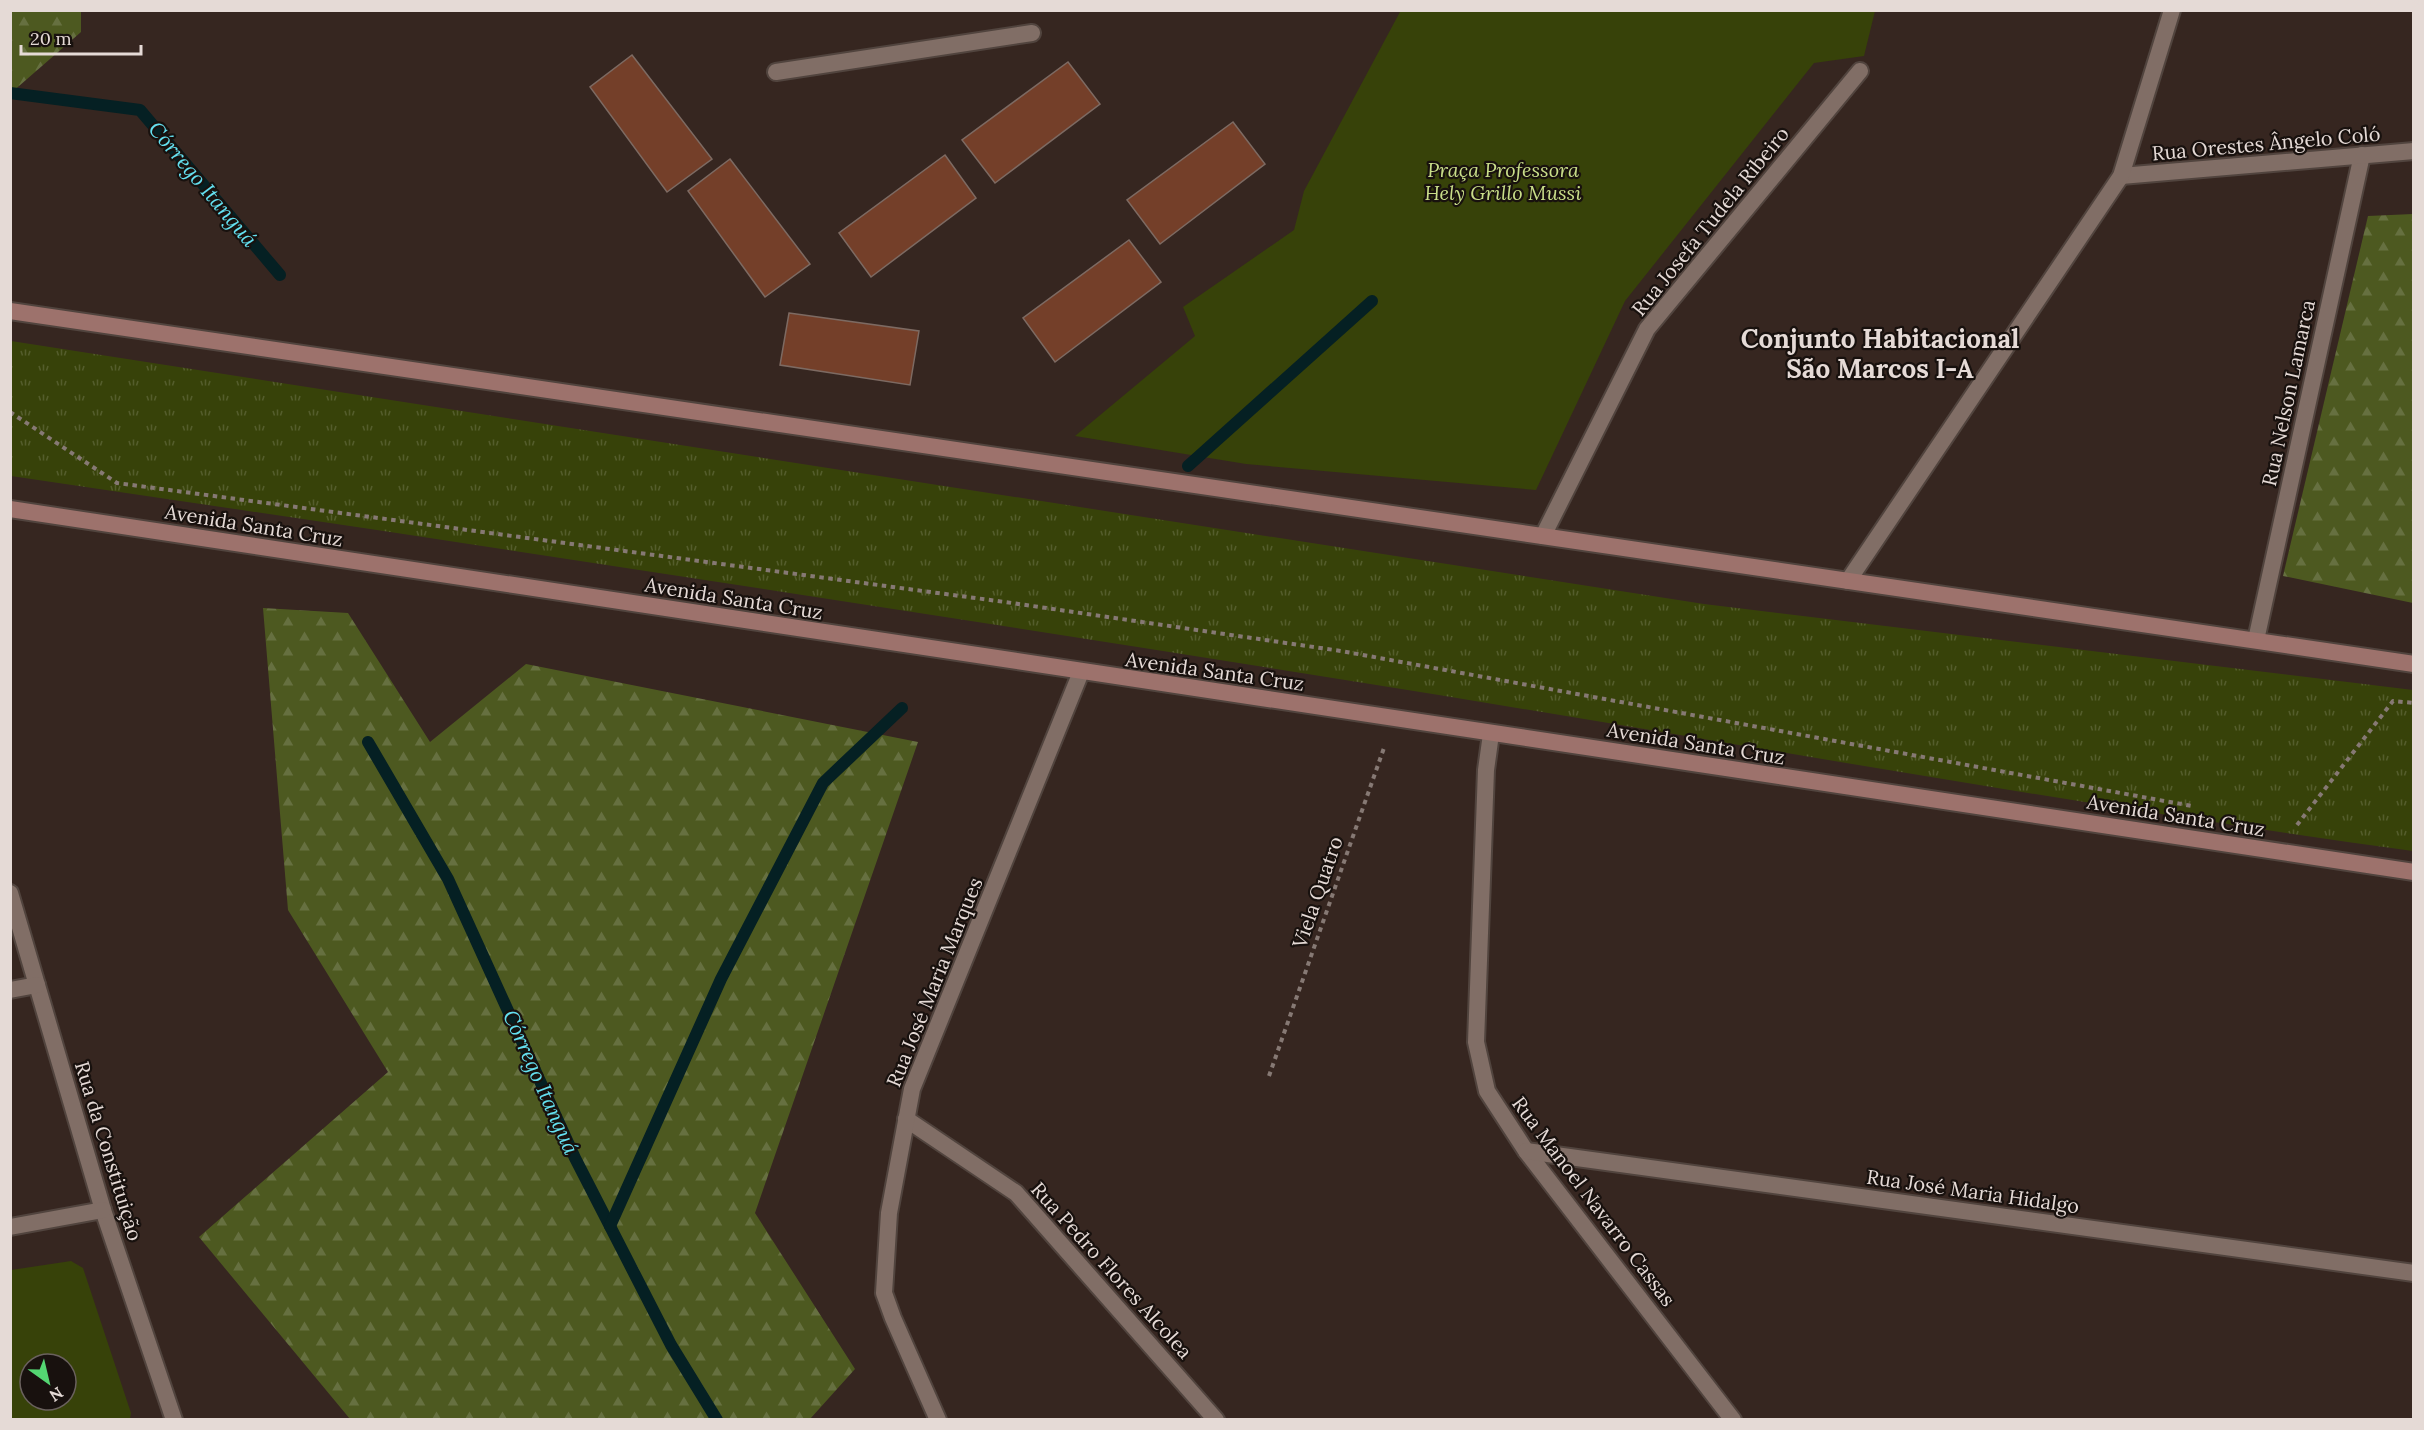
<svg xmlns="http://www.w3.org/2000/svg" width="2424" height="1430" font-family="Lora,serif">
	<defs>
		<pattern id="grass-tufts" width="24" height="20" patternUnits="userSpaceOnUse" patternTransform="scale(1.5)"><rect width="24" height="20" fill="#374209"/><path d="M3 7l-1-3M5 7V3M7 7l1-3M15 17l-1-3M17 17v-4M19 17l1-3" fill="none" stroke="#545d2c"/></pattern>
		<pattern id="forest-firs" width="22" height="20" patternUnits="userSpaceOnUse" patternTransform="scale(1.5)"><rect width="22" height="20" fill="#4d5920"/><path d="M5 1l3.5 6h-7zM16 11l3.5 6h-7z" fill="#667040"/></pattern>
	</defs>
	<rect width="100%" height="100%" fill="#362620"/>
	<!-- grass -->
	<path fill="url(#grass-tufts)" d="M11,341L1704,604L2413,690V851C2062,803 1714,739 1364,683C913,611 462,542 11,476Z"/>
	<!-- forest -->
	<g fill="url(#forest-firs)">
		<path d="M11,10L81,11V32L11,93Z"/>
		<path d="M2413,214H2414L2413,603L2283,576L2368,216Z"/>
		<path d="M263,608L348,613L430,742L526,664L918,742L755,1213L855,1369L810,1419H350L199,1237L388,1072L288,910Z"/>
	</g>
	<!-- park -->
	<g fill="#374209" fill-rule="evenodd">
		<path d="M1401,10L1875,11L1864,56L1814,63L1625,301L1536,490L1246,464L1075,436L1195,336L1183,307L1294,230L1304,191Z"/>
		<path d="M71,1261L83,1268L131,1413L130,1419H11V1270ZM30,1364H66V1400H30Z"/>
	</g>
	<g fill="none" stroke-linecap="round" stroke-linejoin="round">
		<!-- stream -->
		<g stroke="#052023" stroke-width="12">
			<path d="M10,93L140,110L280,275"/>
			<path d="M1188,466L1372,301"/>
			<path d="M368,742L448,879L575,1158L671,1345L717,1420"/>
			<path d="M610,1226L721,979L823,783L902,708"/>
		</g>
	</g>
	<!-- building -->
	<g fill="#743f29" stroke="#7d6a62" stroke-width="1.5">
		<path d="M632,55L712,159L667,192L590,87Z"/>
		<path d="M1068,62L1100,104L995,183L962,140Z"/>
		<path d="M1233,122L1265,164L1160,244L1127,200Z"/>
		<path d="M945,155L976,198L871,277L839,233Z"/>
		<path d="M730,159L810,264L765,297L688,191Z"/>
		<path d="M1129,240L1161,282L1055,362L1023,318Z"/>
		<path d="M789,313L919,331L910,385L780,365Z"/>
	</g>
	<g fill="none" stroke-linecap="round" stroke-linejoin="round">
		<!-- service casing -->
		<g stroke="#51443e" stroke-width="20">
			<g id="service">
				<path d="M776,72L1032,33"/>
				<path d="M1543,536L1647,329L1860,71"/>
				<path d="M2256,640L2362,155"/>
			</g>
		</g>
		<!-- minor casing -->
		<g stroke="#51443e" stroke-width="20">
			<g id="minor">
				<path d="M2121,176L2414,151"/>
				<path d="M1848,581L2121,176L2172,10"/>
				<path d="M1491,734L1486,770L1476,1042L1487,1091L1526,1151L1733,1420"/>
				<path d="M10,893L103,1210L174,1420"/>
				<path d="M10,990L37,985"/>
				<path d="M906,1119L1016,1193L1216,1420"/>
				<path d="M1526,1151L2414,1273"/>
				<path d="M10,1227L103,1210"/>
				<path d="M938,1420L893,1318L884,1293L889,1213L912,1089L1081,672"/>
			</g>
		</g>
		<!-- secondary casing -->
		<g stroke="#51443e" stroke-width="20">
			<g id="secondary">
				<path d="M10,311L2414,664"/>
				<path d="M10,509L2414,872"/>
			</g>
		</g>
		<!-- path -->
		<g stroke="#867974" stroke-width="4" stroke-dasharray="4.5 4.5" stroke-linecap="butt">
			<path d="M10,412L117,483L1005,602L1341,651L2192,806"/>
			<path d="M2297,825L2393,701L2414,703"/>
			<path d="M1269,1076L1385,745"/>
		</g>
		<!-- service -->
		<use href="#service" stroke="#816e66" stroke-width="16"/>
		<!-- minor -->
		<use href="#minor" stroke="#816e66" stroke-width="16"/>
		<!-- secondary -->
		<use href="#secondary" stroke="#9d726c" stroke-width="16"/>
	</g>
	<g text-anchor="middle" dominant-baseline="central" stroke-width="4.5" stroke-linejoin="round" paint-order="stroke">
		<!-- street labels -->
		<g font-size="20" fill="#e5dad6" stroke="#18110e">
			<text transform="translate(2266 143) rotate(-5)">Rua Orestes Ângelo Coló</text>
			<text transform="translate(1710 221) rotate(-51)">Rua Josefa Tudela Ribeiro</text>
			<text transform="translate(2288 393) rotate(-78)">Rua Nelson Lamarca</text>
			<text transform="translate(254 525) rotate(9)">Avenida Santa Cruz</text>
			<text transform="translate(734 598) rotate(9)">Avenida Santa Cruz</text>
			<text transform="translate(1215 671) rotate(8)">Avenida Santa Cruz</text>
			<text transform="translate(1696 743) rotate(9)">Avenida Santa Cruz</text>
			<text transform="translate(2176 815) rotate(9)">Avenida Santa Cruz</text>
			<text transform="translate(1317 892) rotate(-71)">Viela Quatro</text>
			<text transform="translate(934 982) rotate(-68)">Rua José Maria Marques</text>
			<text transform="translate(109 1151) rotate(73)">Rua da Constituição</text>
			<text transform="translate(1973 1191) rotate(8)">Rua José Maria Hidalgo</text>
			<text transform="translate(1594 1201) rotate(53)">Rua Manoel Navarro Cassas</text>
			<text transform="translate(1112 1270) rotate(48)">Rua Pedro Flores Alcolea</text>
		</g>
		<!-- park labels -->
		<g font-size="20" font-style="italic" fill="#c9de89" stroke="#18110e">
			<text x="1503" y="169">Praça Professora<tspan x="1503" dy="23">Hely Grillo Mussi</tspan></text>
		</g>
		<!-- water labels -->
		<g font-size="21" font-style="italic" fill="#64e0f0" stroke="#18110e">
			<text transform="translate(203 184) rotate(50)">Córrego Itanguá</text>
			<text transform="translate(541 1082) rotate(66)">Córrego Itanguá</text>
		</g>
		<!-- district labels -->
		<g font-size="26" font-weight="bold" fill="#e5dad6" stroke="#18110e">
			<text x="1880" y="338">Conjunto Habitacional<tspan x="1880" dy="30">São Marcos I-A</tspan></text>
		</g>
	</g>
	<!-- border -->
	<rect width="2424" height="1430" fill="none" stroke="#e5dad6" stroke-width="24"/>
	<!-- north arrow -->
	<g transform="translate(48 1382) rotate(146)"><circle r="28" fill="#18110e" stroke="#6a615e" stroke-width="1.5"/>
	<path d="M0-4.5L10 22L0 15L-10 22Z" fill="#54d672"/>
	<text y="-9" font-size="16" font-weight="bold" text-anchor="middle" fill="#e5dad6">N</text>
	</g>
	<!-- scale -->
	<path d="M21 45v9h120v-9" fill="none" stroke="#e5dad6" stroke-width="3"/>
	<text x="30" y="45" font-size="18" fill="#e5dad6" stroke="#18110e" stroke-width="4.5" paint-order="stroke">20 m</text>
</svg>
